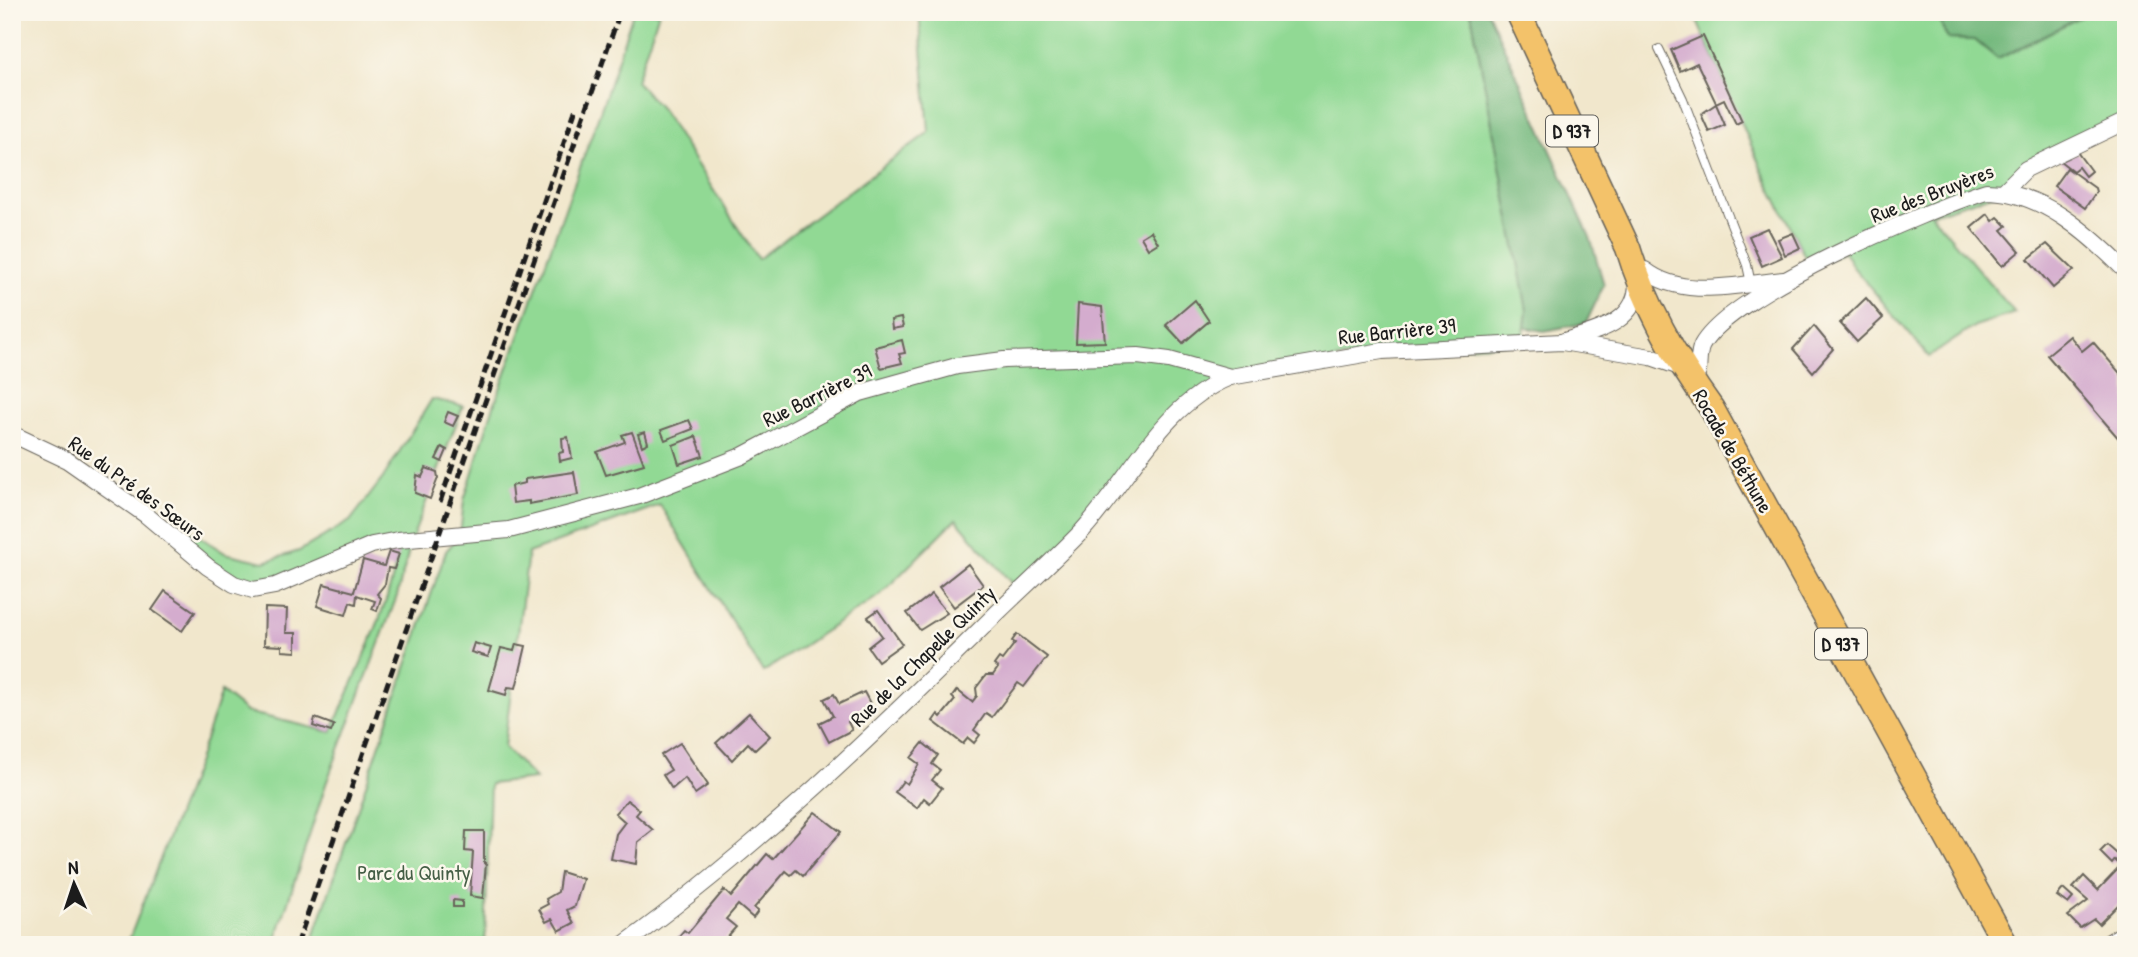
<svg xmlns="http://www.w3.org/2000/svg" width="2138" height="957" font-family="'Patrick Hand',sans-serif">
	<rect width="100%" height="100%" fill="#fbf7ec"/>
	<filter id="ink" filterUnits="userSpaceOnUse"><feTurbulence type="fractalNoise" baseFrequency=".0143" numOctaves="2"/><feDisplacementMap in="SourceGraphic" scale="14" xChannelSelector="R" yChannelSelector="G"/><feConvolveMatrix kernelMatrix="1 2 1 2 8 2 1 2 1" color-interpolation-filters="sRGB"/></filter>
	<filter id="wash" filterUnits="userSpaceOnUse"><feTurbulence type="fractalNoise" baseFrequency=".00686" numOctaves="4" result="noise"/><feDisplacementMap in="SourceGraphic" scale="28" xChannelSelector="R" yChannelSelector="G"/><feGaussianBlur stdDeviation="1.57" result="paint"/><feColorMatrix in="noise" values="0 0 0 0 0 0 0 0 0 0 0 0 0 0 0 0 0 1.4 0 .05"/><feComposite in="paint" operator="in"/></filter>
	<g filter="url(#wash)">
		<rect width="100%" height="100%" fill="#f1e7cc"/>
		<!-- green -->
		<g fill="#91d994" stroke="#567a58" stroke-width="2">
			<path d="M633,12H659L636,81L661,109L758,259L929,132L919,12H1471L1527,310L1523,342L1343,358L1198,393L1019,592L956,519L880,595L763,672L660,505L528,553L504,747L535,779L490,784L485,945H311L446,551L460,535L464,500L491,414L606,95Z"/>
			<path d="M1693,12H1935L1948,39L1975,40L1998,59L2089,12H2126V121L2026,169L2004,191L1931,214L2015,313L1975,326L1929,357L1853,267L1844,251L1810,267L1762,170Z"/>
			<path d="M432,399L463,406L412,539L397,596L326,784L274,945H127L198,761L221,692L246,712L331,732C350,688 401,584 398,540L253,590L177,538L180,524L225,553L264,562L299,551L350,521L383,478Z"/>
		</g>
		<!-- forest -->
		<g fill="#74b97e" stroke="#486a4d" stroke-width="2">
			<path d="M1471,12H1488L1590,237L1604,285L1586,323L1544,331L1525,328L1527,310Z"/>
			<path d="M1935,12H2089L1998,59L1975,40L1948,39Z"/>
		</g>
		<g id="blocks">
			<!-- building -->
			<g fill="#d4acce">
				<path d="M1703,36L1742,121L1736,124L1724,99L1716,103L1697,63L1680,71L1671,50Z"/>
				<path d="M1716,104L1725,125L1709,132L1701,114Z"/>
				<path d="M2077,152L2091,171L2085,176L2078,167L2073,171L2060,161Z"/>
				<path d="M2067,168L2095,188L2096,192L2085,208L2054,186Z"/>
				<path d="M1988,214L1993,221L1998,217L2007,226L2002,230L2020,251L2002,266L1971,228Z"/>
				<path d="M1767,228L1782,257L1762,266L1749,236Z"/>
				<path d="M1151,231L1158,243L1148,249L1141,237Z"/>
				<path d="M1793,233L1800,248L1785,255L1778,239Z"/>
				<path d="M2047,244L2074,270L2053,288L2028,259Z"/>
				<path d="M1866,298L1883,318L1857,342L1840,323Z"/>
				<path d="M1195,300L1209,321L1183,343L1166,325Z"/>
				<path d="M1078,304L1102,307L1105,342L1076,343Z"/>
				<path d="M901,318L903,327L892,329L891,320Z"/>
				<path d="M1814,326L1833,349L1813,372L1793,349Z"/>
				<path d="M2070,336L2082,351L2093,342L2126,380V447L2047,355Z"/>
				<path d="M902,340L905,353L899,354L902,363L881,368L875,347Z"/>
				<path d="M448,412L458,416L453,426L444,422Z"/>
				<path d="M689,420L693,429L665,440L661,430Z"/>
				<path d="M632,432L644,464L606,475L597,452L625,442L622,435Z"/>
				<path d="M645,432L648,443L642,446L638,434Z"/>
				<path d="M696,436L703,456L679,464L673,445Z"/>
				<path d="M568,437L572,458L560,461L559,453L563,452L562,438Z"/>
				<path d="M442,447L447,450L442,462L436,459Z"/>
				<path d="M426,468L437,472L438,478L430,499L415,493L417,475L422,477Z"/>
				<path d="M574,472L578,495L529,504V501L513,503L511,486L525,483V479Z"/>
				<path d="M389,551L399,554L394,569L388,568L385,584L377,594L381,598L377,611L372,609L375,601L357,595L356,604L350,602L346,615L317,606L324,584L354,592L363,560L384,566Z"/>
				<path d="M968,564L983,585L954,607L939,587Z"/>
				<path d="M165,591L195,612L182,631L152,610Z"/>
				<path d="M932,594L947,613L920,630L907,613Z"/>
				<path d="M265,608L287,609L286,633H296V652L282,651V646L264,645Z"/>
				<path d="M878,610L902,644L878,661L868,647L882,636L868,617Z"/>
				<path d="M1017,634L1047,657L1024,687L1018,683L992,717L986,713L974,730L980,735L974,743L968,738L963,744L933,721L938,714L941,717L955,700L952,697L957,690L972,702L977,696L976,688L986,675H993L998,668L994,665L999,658L1002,660L1015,643L1012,641Z"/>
				<path d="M474,643L491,648L488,657L471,652Z"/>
				<path d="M516,644L526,646L516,688L508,687L506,695L489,690L501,648L514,651Z"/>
				<path d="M864,692L873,709L848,722L852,730L829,742L819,723L833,716L824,699L834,694L839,704Z"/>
				<path d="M749,713L770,736L755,750L748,743L732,760L716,743Z"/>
				<path d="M315,718L334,725L331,732L313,726Z"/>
				<path d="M680,743L708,785L695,794L685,778L672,789L663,775L671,770L661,755Z"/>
				<path d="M923,743L938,755L932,764L940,770L932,780L942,788L930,803L924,798L917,808L895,792L903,781L907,784L912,776L919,764L911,758Z"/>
				<path d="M627,800L640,810L636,815L653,830L638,842L636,864L611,859L616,834L625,822L615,813Z"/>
				<path d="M815,812L841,832L803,876L796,870L791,875L786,871L754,908L758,911L753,918L738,905L726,919L736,927L720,945H671L684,930L688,933L724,890L731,897L767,854L773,859Z"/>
				<path d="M466,831H484V863H486L483,898L470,896L473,852L465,851Z"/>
				<path d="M2107,845L2126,862V897L2099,924L2094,919L2080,928L2068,916L2088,901L2073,888L2084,876L2098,890L2121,866L2115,860L2112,864L2100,852Z"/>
				<path d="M561,872L583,879L575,906L567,910L574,923L559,931L552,919L546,922L539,909L548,904L546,899L558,892Z"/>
				<path d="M2063,889L2073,898L2068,904L2057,896Z"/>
				<path d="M453,900L462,901V907H453Z"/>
			</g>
		</g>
	</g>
	<g filter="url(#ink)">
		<use href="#blocks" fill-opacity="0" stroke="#67635a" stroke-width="2"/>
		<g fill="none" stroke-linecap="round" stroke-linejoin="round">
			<!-- lane casing -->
			<g stroke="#67635a" stroke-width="10">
				<path id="lane" d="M1659,49L1683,99L1747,265L1751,284"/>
			</g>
			<!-- street casing -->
			<g stroke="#67635a" stroke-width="18">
				<g id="street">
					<path d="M2004,191L2026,169L2126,121"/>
					<path d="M1645,270C1683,300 1739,284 1784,280"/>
					<path d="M1564,341C1596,331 1638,323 1637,282"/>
					<path d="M1698,372C1699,364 1698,352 1702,345C1732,292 1925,211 1986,191C2042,191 2089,234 2126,271"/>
					<path d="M12,434L67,460L146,515L208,567L234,584L253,590L275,586L372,545L398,540L509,530L639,496L742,456L860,393L957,366L1004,360L1138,356L1169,360L1230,377L1382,351L1562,342L1651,357L1677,366L1685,372"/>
					<path d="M623,945C760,846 879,730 998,612C1026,585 1055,559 1082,531C1130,479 1161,405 1230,377"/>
					<path d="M2105,945L2126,932"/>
				</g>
			</g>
			<!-- primary casing -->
			<g stroke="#67635a" stroke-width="27">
				<path id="primary" d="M1518,12L1628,248C1645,304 1677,361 1712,409L2006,945"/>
			</g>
			<!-- lane -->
			<use href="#lane" stroke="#fff" stroke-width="8"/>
			<!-- street -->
			<use href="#street" stroke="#fff" stroke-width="16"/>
			<!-- primary -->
			<use href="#primary" stroke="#f3c26a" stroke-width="24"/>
			<!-- rail -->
			<g stroke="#1c1c1c" stroke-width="5" stroke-dasharray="10 5" stroke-linecap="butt">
				<path d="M440,502L576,108"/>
				<path d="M297,945L620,12"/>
			</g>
		</g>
	</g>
	<g text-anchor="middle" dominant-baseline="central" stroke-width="5" stroke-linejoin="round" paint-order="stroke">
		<!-- shield labels -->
		<g fill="#fbf7ec" stroke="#5f5e5a" stroke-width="2">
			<rect x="1546" y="115.5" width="52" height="31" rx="5"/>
			<rect x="1815" y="628.5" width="52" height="31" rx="5"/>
		</g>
		<g font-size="19" font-weight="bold" fill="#1c1c1c">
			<text x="1572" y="131">D 937</text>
			<text x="1841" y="644">D 937</text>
		</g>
		<!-- street labels -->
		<g font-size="21" fill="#1c1c1c" stroke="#fbf7ec">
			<text transform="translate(1932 193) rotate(-21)">Rue des Bruyères</text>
			<text transform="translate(1397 331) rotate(-6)">Rue Barrière 39</text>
			<text transform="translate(817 395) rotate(-26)">Rue Barrière 39</text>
			<text transform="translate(1733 451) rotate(60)">Rocade de Béthune</text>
			<text transform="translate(137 488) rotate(36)">Rue du Pré des Sœurs</text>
			<text transform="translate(923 656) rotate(-44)">Rue de la Chapelle Quinty</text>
		</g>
		<!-- park labels -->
		<g font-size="21" fill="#455e46" stroke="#fbf7ec">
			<text x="414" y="872">Parc du Quinty</text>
		</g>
	</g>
	<!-- margin -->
	<rect width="2138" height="957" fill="none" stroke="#fbf7ec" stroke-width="42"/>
	<!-- north arrow -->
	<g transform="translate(74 884) rotate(357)" stroke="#fbf7ec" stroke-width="5" paint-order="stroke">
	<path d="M0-5L12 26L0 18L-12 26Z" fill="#1c1c1c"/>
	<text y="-10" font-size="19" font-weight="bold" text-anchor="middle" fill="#1c1c1c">N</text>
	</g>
</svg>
